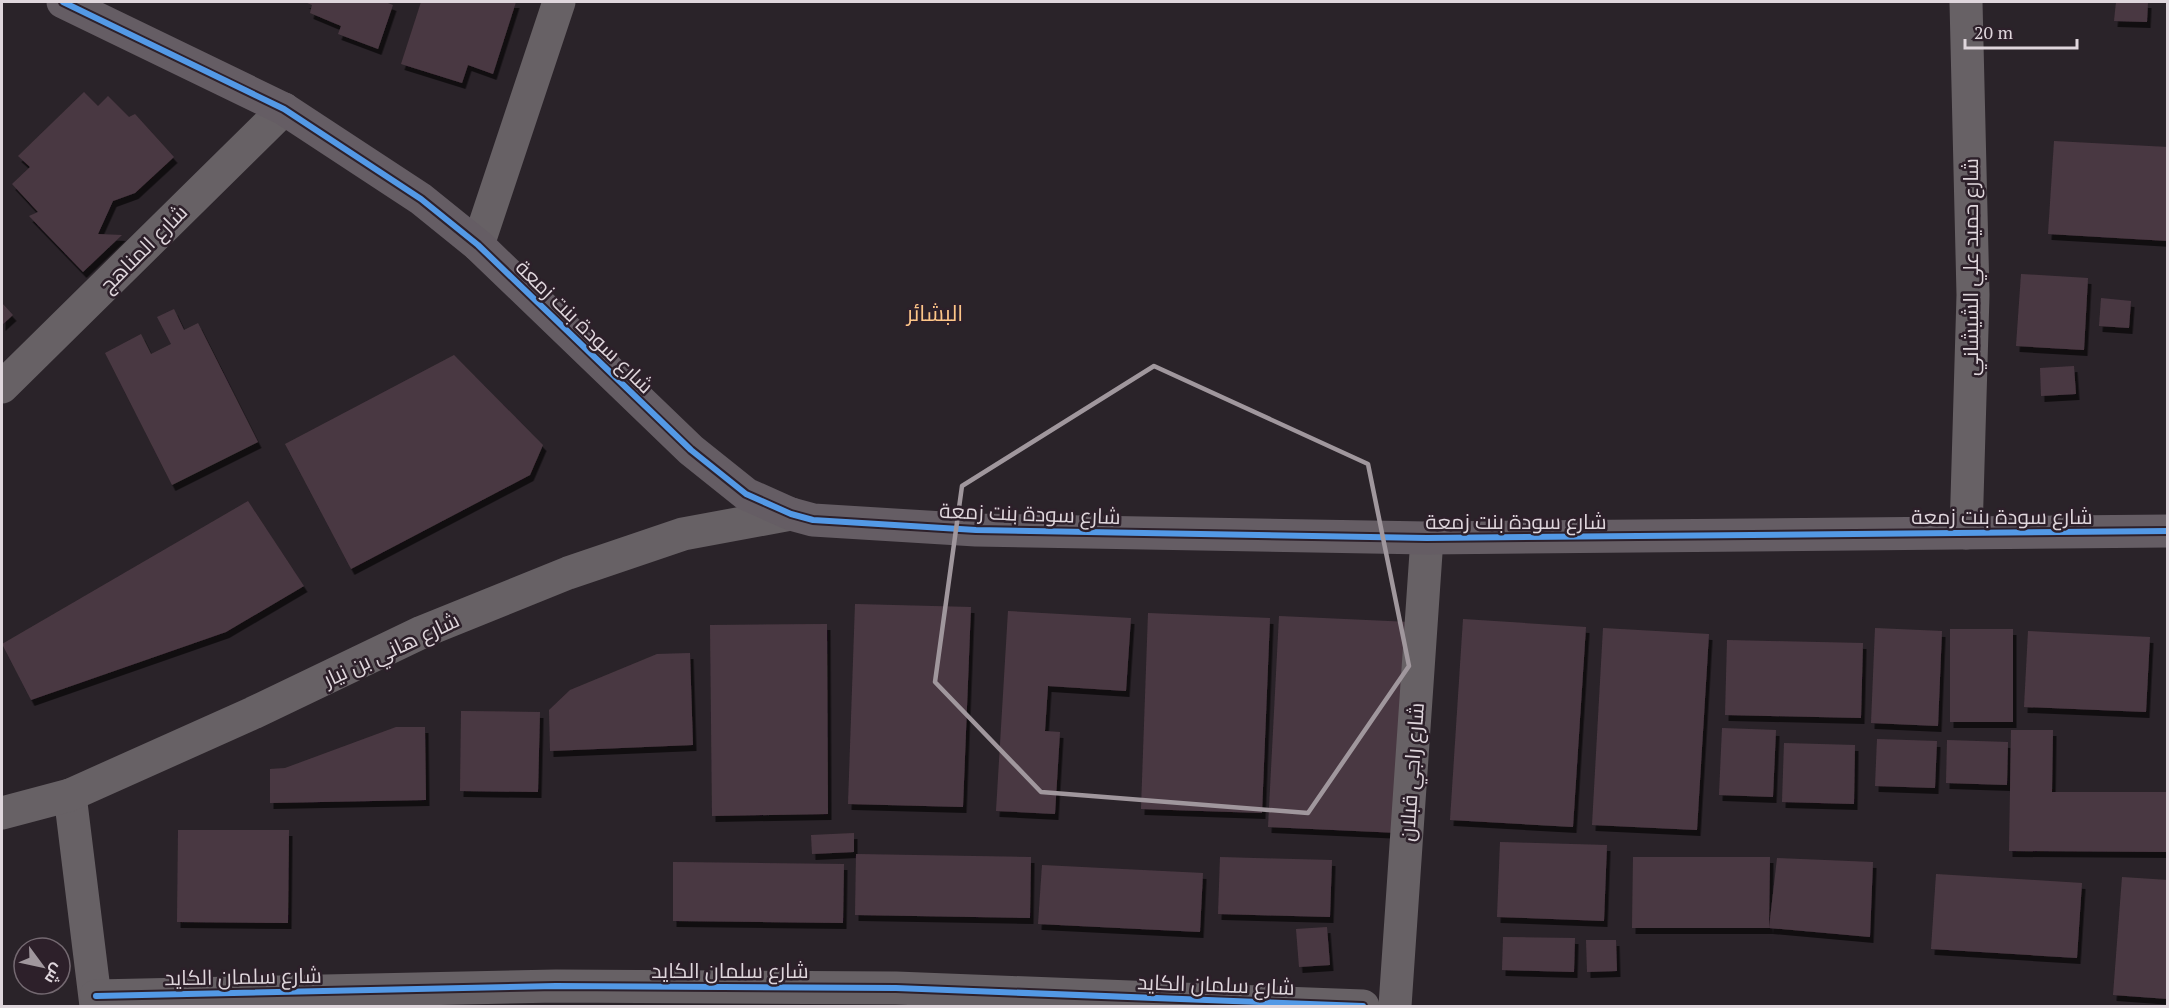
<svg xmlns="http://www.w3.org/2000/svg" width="2169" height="1008" font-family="'PT Serif',Cairo,serif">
	<defs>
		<filter id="shadow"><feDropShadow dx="3.5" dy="6" stdDeviation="0" flood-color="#0009"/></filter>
	</defs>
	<rect width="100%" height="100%" fill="#2a2329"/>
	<!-- building -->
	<g fill="#4a3842" filter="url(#shadow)">
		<path d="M305,2H385L393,5L378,49L338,34L341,26L310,13L312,5Z"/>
		<path d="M421,2H516L493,74L468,65L462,83L401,64Z"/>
		<path d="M2116,2H2148L2147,22L2114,21Z"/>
		<path d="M84,92L98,106L108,96L129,117L135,114L174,157L135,193L113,201L98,234L122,235L83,272L29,216L38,212L12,184L30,167L18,156Z"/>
		<path d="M2054,141L2168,147V241L2048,234Z"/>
		<path d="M2021,274L2088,278L2084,350L2016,346Z"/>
		<path d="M2101,298L2131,301L2129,328L2099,326Z"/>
		<path d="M2,303L13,315L2,325Z"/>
		<path d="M174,309L184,330L198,323L258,442L172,485L105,353L141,334L151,354L171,344L157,317Z"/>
		<path d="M454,355L543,445L530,475L351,569L285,444Z"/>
		<path d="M2074,366L2076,394L2041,396L2040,368Z"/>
		<path d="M248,501L304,586L226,632L31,700L2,644Z"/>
		<path d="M855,604L971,607L963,807L848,804Z"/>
		<path d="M1008,611L1131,618L1126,691L1048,686L1045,731L1060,732L1055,814L996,811Z"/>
		<path d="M1148,613L1270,618L1262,813L1141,809Z"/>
		<path d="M1279,616L1410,622L1399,833L1268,827Z"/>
		<path d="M1463,619L1586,627L1573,827L1450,820Z"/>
		<path d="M827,624L828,814L712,816L710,625Z"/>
		<path d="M1603,628L1709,634L1697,830L1592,825Z"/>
		<path d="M1875,628L1942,631L1938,726L1871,723Z"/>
		<rect x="1950" y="629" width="63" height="93"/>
		<path d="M2028,631L2150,637L2146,712L2024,707Z"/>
		<path d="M1727,640L1863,643L1861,718L1725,715Z"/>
		<path d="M690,653L693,745L550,751L549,710L570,690L657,654Z"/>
		<path d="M461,711L540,712L538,792L460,791Z"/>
		<path d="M396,727H425L426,800L270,803V769L285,768Z"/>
		<path d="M1722,728L1776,730L1773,797L1719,795Z"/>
		<path d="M2011,730H2053L2052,792H2168V852L2009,851Z"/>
		<path d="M1877,739L1937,741L1935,788L1875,786Z"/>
		<path d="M1947,740L2008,742L2007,785L1946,783Z"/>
		<path d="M1784,743L1855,745L1854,804L1782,802Z"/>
		<path d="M178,830H289L288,923L177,922Z"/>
		<path d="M854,833V852L812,854L811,835Z"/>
		<path d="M1500,842L1607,845L1604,921L1497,917Z"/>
		<path d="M856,854L1031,857L1030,918L855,915Z"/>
		<path d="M1220,857L1332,860L1330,917L1218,914Z"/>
		<path d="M1633,857H1770L1769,928L1777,858L1873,862L1870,937L1769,928H1632Z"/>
		<path d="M673,862L844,864L843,923L673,921Z"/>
		<path d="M1042,865L1203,873L1200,932L1038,924Z"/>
		<path d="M1936,874L2082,883L2077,958L1931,949Z"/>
		<path d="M2122,877L2168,880V999L2113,995Z"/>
		<path d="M1327,927L1330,965L1299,967L1296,929Z"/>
		<path d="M1503,937L1575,938L1574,972L1502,970Z"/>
		<path d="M1586,940H1616L1617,971L1587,972Z"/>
	</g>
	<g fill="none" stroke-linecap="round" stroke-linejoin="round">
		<!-- street -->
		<g stroke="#676165" stroke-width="33">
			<path d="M1966,2L1973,295L1966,533"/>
			<path d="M478,245L559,2"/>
			<path d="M2,387L284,109"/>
			<path d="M70,795L96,1006"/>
			<path d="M2,813L70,795L253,713L422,632L568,573L683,534L791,514"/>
			<path d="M96,996L556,986L896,988L1363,1006"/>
			<path d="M1395,1006L1427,538"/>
		</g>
		<!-- secondary -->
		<path stroke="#655d64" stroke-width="33" d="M63,2L284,109L421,199L478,245L691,450L746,494L791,514L813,520L976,530L1427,538L2168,531"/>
		<!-- cycleway casing -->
		<g stroke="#2d202a" stroke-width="10">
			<g id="cycleway">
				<path d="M63,2L284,109L421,199L478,245L691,450L746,494L791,514L813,520L976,530L1427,538L2168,531"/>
				<path d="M96,996L556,986L896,988L1363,1006"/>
			</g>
		</g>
		<!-- cycleway -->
		<use href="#cycleway" stroke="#5399e6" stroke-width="6"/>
	</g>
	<!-- marked area -->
	<path fill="none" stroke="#a0979d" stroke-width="4.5" stroke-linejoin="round" d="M1154,366L1368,464L1409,666L1308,813L1041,792L935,682L962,486Z"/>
	<g text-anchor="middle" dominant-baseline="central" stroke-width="5" stroke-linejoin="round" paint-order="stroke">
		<!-- street labels -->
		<g font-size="21" fill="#dfd6dc" stroke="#2d202a">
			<text transform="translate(143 248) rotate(-45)">شارع المناهج</text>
			<text transform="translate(1970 267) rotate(-90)">شارع حميد علي الشيشاني</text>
			<text transform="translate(585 326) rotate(44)">شارع سودة بنت زمعة</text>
			<text transform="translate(1030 513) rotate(2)">شارع سودة بنت زمعة</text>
			<text x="2002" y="516">شارع سودة بنت زمعة</text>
			<text x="1516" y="521">شارع سودة بنت زمعة</text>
			<text transform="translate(391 649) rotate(-25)">شارع هاني بن نيار</text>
			<text transform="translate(1411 772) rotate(-86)">شارع راجي قبلان</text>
			<text x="730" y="970">شارع سلمان الكايد</text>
			<text transform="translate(243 976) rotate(-1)">شارع سلمان الكايد</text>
			<text transform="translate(1216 984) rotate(2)">شارع سلمان الكايد</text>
		</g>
		<!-- neighbourhood labels -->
		<g font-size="22" fill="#fdc688" stroke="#2d202a">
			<text x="935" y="312">البشائر</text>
		</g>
	</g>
	<!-- border -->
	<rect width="2169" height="1008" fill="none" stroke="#dfd6dc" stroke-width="6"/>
	<!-- north arrow -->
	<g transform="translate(42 966) rotate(123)"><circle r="28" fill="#2d202a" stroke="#746971" stroke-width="1.5"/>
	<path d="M0-4.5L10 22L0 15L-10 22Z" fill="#a0979d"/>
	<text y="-9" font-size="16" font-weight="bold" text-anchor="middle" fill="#dfd6dc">ش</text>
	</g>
	<!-- scale -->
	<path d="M1965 39v9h112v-9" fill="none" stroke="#dfd6dc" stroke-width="3"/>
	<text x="1974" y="39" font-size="18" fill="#dfd6dc" stroke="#2d202a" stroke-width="4.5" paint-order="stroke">20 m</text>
</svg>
